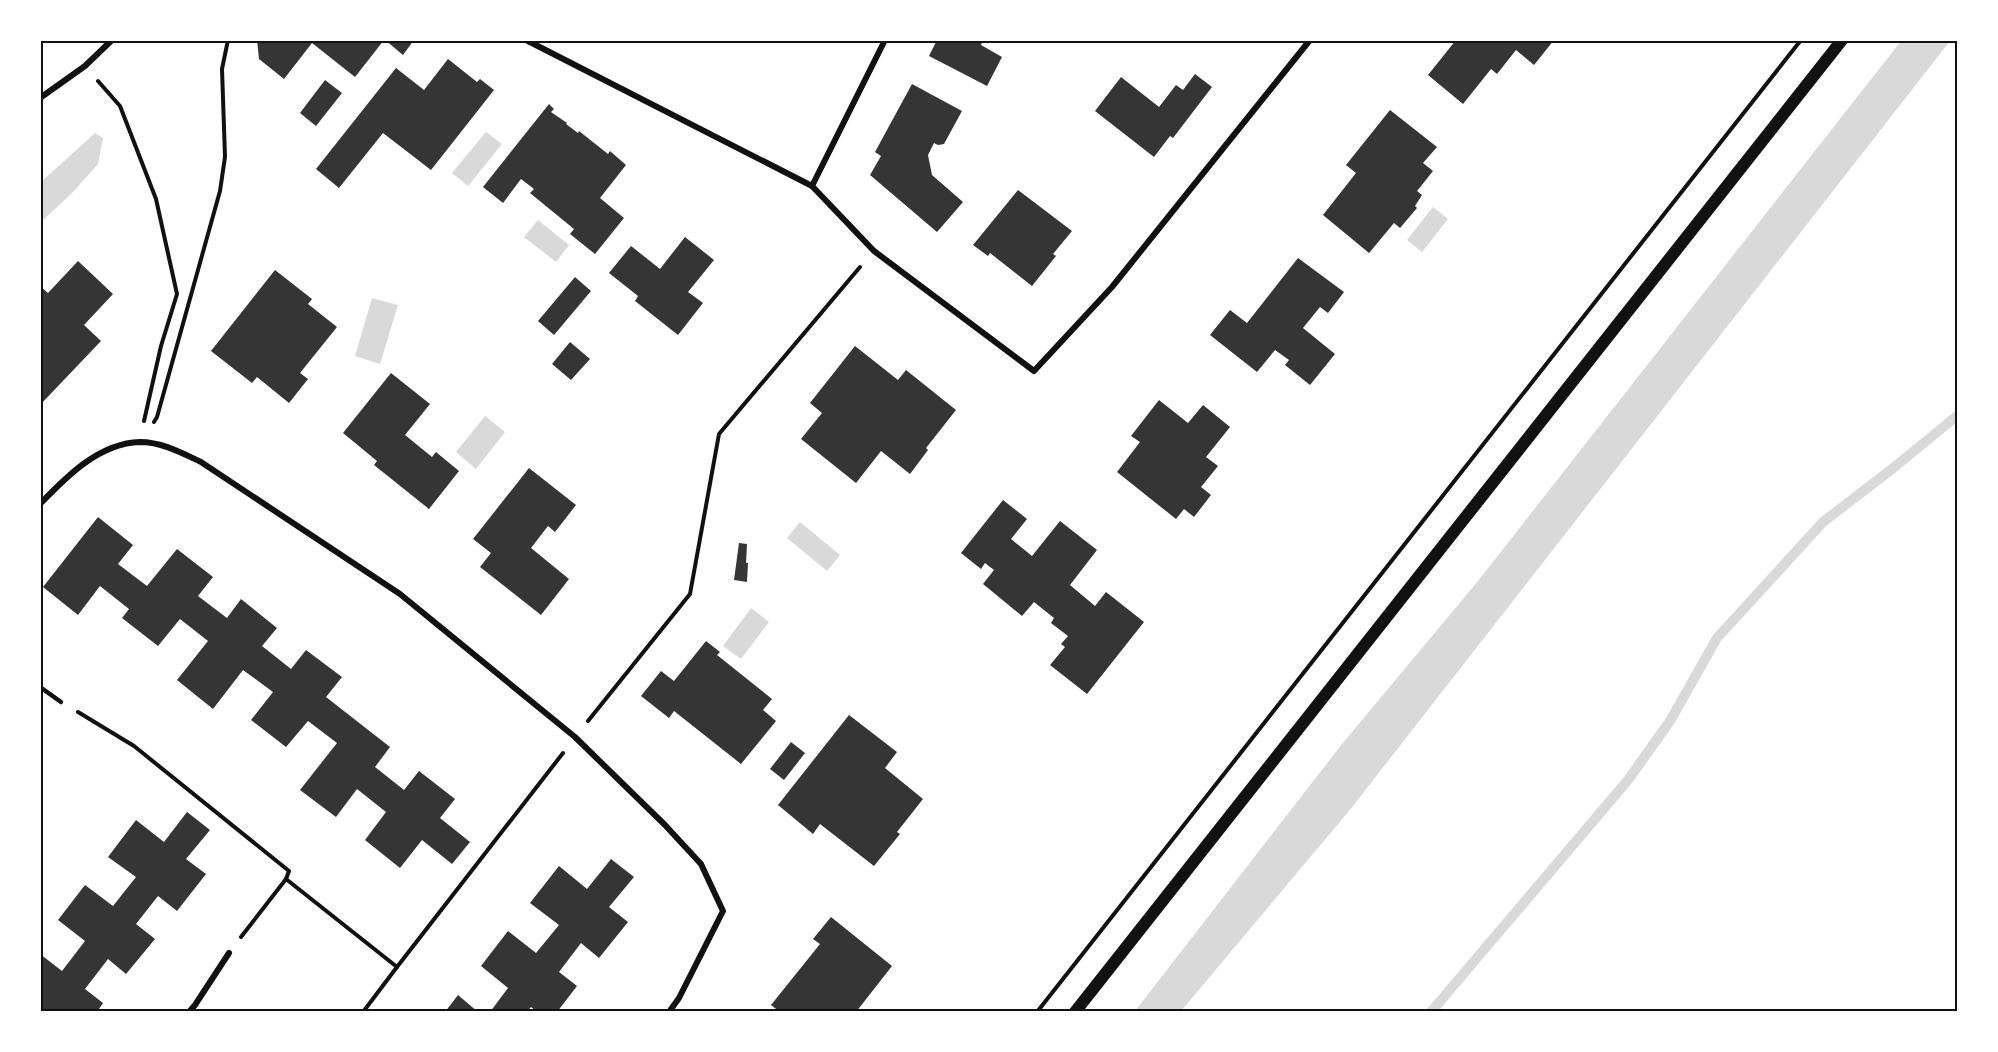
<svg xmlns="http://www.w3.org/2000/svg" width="1998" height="1052" font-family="Bitter,serif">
	<rect width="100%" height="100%" fill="#fff"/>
	<!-- water -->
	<g fill="#d9d9d9">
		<path d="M1901,41H1950L1349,811L1181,1011H1135L1342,744L1478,581Z"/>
		<path d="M486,132L502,144L468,186L452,173Z"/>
		<path d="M95,133L103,138L98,164L73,192L41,222V182Z"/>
		<path d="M1433,207L1448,219L1422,252L1407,240Z"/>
		<path d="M538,220L569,245L556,262L524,237Z"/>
		<path d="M372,298L398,305L380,364L355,356Z"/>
		<path d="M485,416L505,432L476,469L456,452Z"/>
		<path d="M800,522L840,555L827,571L787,538Z"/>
		<path d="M751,608L769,622L741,659L723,646Z"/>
	</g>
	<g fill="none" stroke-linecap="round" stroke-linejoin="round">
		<!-- stream -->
		<path stroke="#d9d9d9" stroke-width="10" d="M1431,1012L1628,780L1670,721L1717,638L1823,522L1892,469L1958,415"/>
	</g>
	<!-- building -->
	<g fill="#353535">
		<path d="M257,40H384L355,77L312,43L284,79L259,59Z"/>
		<path d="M385,40H414L403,55Z"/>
		<path d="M937,40H983L981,45L1002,57L987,86L929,56Z"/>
		<path d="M1456,40H1554L1534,65L1516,50L1497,74L1491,69L1463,104L1428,75Z"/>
		<path d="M448,59L477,82L480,79L494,90L431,170L383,133L339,188L316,169L396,68L424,90Z"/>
		<path d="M1195,74L1212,87L1173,138L1170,136L1154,157L1095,111L1121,77L1159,107L1176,85L1183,90Z"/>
		<path d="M325,80L342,93L316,126L300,113Z"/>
		<path d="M912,84L962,111L944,144L938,145L934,143L928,155L932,175L963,202L937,232L870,175L881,156L875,152Z"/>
		<path d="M549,104L554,109L551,112L567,123L566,124L578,133L579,131L608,154L610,151L626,165L600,198L624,218L595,254L570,234L574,229L530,193L534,189L521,179L503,203L483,187Z"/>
		<path d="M1390,110L1437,147L1423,163L1433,171L1417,191L1422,195L1415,206L1417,208L1400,228L1394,223L1369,253L1323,215L1356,173L1346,165Z"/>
		<path d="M1018,190L1072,231L1053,254L1056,256L1032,286L990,253L988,256L973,245Z"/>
		<path d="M685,237L714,260L688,292L703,303L678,335L635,301L638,296L609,273L631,246L660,269Z"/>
		<path d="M1298,258L1344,292L1328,313L1320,307L1303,328L1335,354L1310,385L1285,365L1289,360L1275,350L1257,372L1210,335L1230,310L1247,323Z"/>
		<path d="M78,261L113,294L84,325L101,341L40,405V286L48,293Z"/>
		<path d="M275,270L312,299L308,304L337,327L300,373L308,379L289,403L257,377L252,383L211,351Z"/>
		<path d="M575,277L591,291L554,335L538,321Z"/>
		<path d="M570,342L590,359L571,380L552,364Z"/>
		<path d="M855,346L898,380L906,370L956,410L926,448L928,450L910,474L881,451L856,483L801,439L822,413L810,403Z"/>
		<path d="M391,373L430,404L405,435L432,457L436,452L459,471L429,509L374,465L377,461L343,433Z"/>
		<path d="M1159,400L1188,423L1203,405L1230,427L1206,457L1218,466L1201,487L1211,495L1194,517L1184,509L1176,519L1117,472L1140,442L1131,436Z"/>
		<path d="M529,468L576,505L555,532L548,526L531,548L569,579L541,615L480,567L491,553L473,539Z"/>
		<path d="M1003,500L1027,519L1011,539L1032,556L1060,521L1097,550L1070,585L1095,606L1106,592L1144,622L1087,694L1050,665L1065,647L1061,644L1068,636L1051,623L1054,618L1034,602L1022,616L983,584L994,570L985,563L981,569L961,553Z"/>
		<path d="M98,517L133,545L118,564L147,586L177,549L213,577L198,596L227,618L241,599L277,628L262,646L291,669L306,650L342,677L326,697L390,747L375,767L404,790L419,771L455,799L440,818L470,842L452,864L422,840L400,868L365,840L386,812L357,789L336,817L300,790L337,743L308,721L286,747L251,720L273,692L243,670L213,709L177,680L208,641L180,619L158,646L122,618L129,609L100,586L78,615L43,587Z"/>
		<path d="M739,543L747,544L746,563H748L747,582L734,580Z"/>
		<path d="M706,641L720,652L717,655L772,699L763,710L776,721L741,764L674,711L669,718L641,696L661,671L674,681Z"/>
		<path d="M849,715L897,752L885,768L923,799L897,832L900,834L874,866L820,824L813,834L778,805Z"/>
		<path d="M791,742L805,753L784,780L770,769Z"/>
		<path d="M187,812L210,830L186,859L206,874L177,911L158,896L136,924L155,939L126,974L108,959L85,989L103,1003L97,1012H42L40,954L62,971L85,941L58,920L85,885L113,906L136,877L108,857L136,820L164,842Z"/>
		<path d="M611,859L634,877L609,907L628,922L599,958L581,943L559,972L577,986L557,1012H537L531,1007L527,1012H490L508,988L481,966L508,931L536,953L559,925L530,903L559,866L587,889Z"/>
		<path d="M831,917L892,966L856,1012H780L771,1005L820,944L813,939Z"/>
		<path d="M458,995L478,1012H445Z"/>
	</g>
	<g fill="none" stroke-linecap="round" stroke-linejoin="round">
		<!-- path -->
		<g stroke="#111" stroke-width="4">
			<path d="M98,81L120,106L156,199L177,294L161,346L144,421"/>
			<path d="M154,422L157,417L220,191L225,157L222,69L228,40"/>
			<path d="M78,712L134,746L289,871L286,879L397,967L563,753"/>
			<path d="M588,721L690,594L719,434L860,267"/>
			<path d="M241,937L286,879"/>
			<path d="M363,1012L397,967"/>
			<path d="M1037,1012L1801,40"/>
		</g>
		<!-- service -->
		<path stroke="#111" stroke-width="4.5" d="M40,687L61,702"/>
		<!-- minor -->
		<g stroke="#111" stroke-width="6">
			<path d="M526,40L812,186L874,251L1034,371L1112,287L1310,40"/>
			<path d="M40,98L85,66L112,40"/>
			<path d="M812,186L885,40"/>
			<path d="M40,504C66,477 99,443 140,442C162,442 182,453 201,462L400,594L575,737L665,825L701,864L723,911L679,998L669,1012"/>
			<path d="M189,1012L195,1005L229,953"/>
		</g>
		<!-- secondary -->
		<path stroke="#111" stroke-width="12" d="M1075,1012L1842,40"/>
	</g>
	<!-- border -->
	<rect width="1998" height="1052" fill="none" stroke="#ffffff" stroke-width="84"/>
	<rect x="42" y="42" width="1914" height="968" fill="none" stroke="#111" stroke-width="2"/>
</svg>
